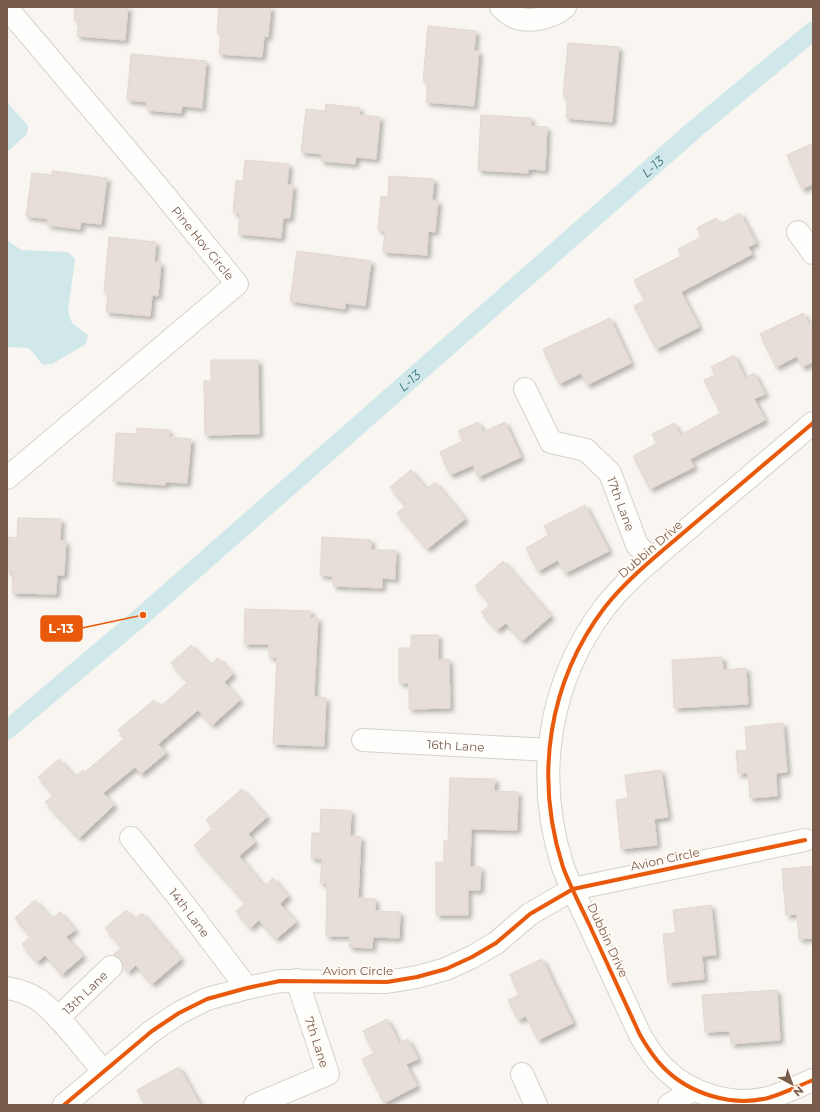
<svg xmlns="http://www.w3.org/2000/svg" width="820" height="1112" font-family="Montserrat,sans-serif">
	<defs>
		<filter id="shadow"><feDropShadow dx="3.5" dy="3.5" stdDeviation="2" flood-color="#0004"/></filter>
	</defs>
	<rect width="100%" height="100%" fill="#f9f5f0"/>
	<!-- water -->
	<g fill="#d0e8ea">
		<path d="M7,102L28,126L27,134L7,152Z"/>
		<path d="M7,240L21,250L68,252L75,259L68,311L72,323L88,335L86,344L52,364L43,365L29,348L7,347Z"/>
	</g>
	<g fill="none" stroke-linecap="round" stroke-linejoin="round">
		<!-- canal -->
		<path stroke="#d0e8ea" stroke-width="19" id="s1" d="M7,730L143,615L695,129L813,31"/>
	</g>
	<!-- building -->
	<g fill="#e6ded7" stroke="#e2d8d2" filter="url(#shadow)">
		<path d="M75,7H128L125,40L77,36L79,21L74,20Z"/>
		<path d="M219,7H271L268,37L264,36L262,57L219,54L221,33H217Z"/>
		<path d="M428,26L476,31L474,51H479L474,106L426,102L428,82L423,81Z"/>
		<path d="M568,43L619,47L612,122L566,118L568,97H563Z"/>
		<path d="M131,54L206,61L202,108L182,106L181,113L147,110V102L127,100Z"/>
		<path d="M326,104L360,108L359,115L380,117L376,159L356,157L355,164L321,161L322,154L301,152L306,109L325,111Z"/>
		<path d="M481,115L531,118V126L547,127L545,170L528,169V173L478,170Z"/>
		<path d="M813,143V184L802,189L787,155Z"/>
		<path d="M245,160L289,164L287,185H293L290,218H283L281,238L238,234L240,213H233L236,180L243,181Z"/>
		<path d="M52,171L107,178L101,224L81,222L80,229L47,225L48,219L26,216L32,173L52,175Z"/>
		<path d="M389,176L434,179L432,200L438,201L435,232L428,231L427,255L383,252L385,231L378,230L381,196L388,197Z"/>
		<path d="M740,213L756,243L748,247L752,254L681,292L699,327L656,349L634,306L645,300L634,280L681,256L678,249L701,237L697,228L716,218L720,224Z"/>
		<path d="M109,237L156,242L154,262H161L158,296L152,295L150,316L106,312L108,292H104Z"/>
		<path d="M297,251L371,261L365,306L345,303V309L290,301Z"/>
		<path d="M803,313L809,324L813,322V362L802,367L797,356L776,367L760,334Z"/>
		<path d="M610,318L631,363L587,385L581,373L559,384L543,349Z"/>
		<path d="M734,355L745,378L754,373L765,394L754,399L765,420L690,459L694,467L650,489L633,456L657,443L652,434L674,423L680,435L721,413L704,380L715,375L711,367Z"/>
		<path d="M211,360H258L259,434L205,435L204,381H211Z"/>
		<path d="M478,422L483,432L505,422L521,457L478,477L473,465L450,475L440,452L463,441L458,431Z"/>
		<path d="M137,428L169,430V437L191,439L187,483L166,482L165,485L113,481L116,433L136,434Z"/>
		<path d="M411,470L426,489L435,482L465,519L427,549L397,513L406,506L390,487Z"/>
		<path d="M585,505L609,551L565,573L558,560L538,571L526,548L549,535L544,526Z"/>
		<path d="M18,518L61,519L60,541H66L64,575H57L56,594L12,593L13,571H7L8,537L17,538Z"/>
		<path d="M322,537L371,540V550H396L395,579L382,578V588L333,586V576L320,575Z"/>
		<path d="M503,561L551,616L522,641L506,623L497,630L481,612L491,604L475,586Z"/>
		<path d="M245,609L311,611L310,618H318L314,697L326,698L324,746L273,744L277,657H269V644H244Z"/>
		<path d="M411,635H438V660L449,659L450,708L409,709V683H399V648H411Z"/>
		<path d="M191,645L210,665L218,658L233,674L224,682L240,700L212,725L198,710L158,744L166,753L141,774L135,767L103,793L114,805L79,838L45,802L54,795L38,777L59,759L75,777L83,770L85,772L125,738L118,730L154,700L160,707L188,682L171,663Z"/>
		<path d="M722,657L723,670L746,668L748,704L674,708L672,660Z"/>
		<path d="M783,723L787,772L776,773L777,796L750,798L748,773L738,774L736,751L747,750L745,727Z"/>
		<path d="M661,770L668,817L654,819L657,845L621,849L616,800L628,798L625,775Z"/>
		<path d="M450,778L495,779L494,791L518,792L517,830L471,829L470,867H481L480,890H468V915H436V862L444,863V841H448Z"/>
		<path d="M242,789L267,817L248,834L255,842L239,856L264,886L273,878L288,896L280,904L296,922L276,939L259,920L250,928L236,911L246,903L194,845L213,828L206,820Z"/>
		<path d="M321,809L351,811L350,836L361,837L358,898L375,899V911L400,912L399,938L373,937L372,948L349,947L350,936H326L327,883H320L322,859L311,858L312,833H320Z"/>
		<path d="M813,866V938L799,939L797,914L786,915L782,869Z"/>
		<path d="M35,900L51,919L60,912L75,930L66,937L83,956L62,974L45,955L37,962L22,944L31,936L15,918Z"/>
		<path d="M711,905L716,955L702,956L704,979L668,983L663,934L676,933L673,910Z"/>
		<path d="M126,910L134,919L142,913L181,959L152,984L136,965L128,972L123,966L120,959L113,955L122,947L105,928Z"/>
		<path d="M542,959L573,1023L538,1040L526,1016L518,1020L508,1000L519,995L510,974Z"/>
		<path d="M777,990L780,1040L731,1044L730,1031L705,1032L702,995Z"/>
		<path d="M387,1019L399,1043L408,1039L418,1059L406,1064L417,1086L384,1103L362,1059L374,1053L363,1031Z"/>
		<path d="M179,1067L200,1105H145L137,1090Z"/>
	</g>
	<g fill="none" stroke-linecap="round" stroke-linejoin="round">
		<!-- minor casing -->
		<g stroke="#d7d1cb" stroke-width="24">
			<g id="minor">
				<path d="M501,7C505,11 511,16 517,18C532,23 553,17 565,7"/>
				<path id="s2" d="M7,8L158,187L237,284L7,478"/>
				<path d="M798,232L813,253"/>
				<path id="s3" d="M525,389L551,442L586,450L610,473L637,545L652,560"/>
				<path d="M813,423C772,458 730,493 689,528C660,553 629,577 605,607C548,682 534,777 563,867C570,886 580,905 589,924C606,961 623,998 640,1035C647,1047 654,1058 663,1067C689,1094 732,1107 768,1098C783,1094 798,1086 813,1080"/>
				<path id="s4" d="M363,740L549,750"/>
				<path id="s5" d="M131,838L179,898L247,988"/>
				<path d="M7,988C18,990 30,994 39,1000C61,1017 85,1050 104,1072"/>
				<path id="s6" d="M58,1018L111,967"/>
				<path d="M522,1074L536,1105"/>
				<path d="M64,1105L152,1031L179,1013L207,999L247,988L280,981L387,982L417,977L446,969L472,957L496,943L530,914L573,889L805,840"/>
				<path d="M255,1105L328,1074L297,980"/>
				<path d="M669,1105L694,1089"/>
			</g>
		</g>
		<!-- minor -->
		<use href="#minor" stroke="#fefefd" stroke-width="22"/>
		<!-- cycleway casing -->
		<g stroke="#fffaf3" stroke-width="6">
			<g id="cycleway">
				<path d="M813,423C772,458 730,493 689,528C660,553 629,577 605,607C548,682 534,777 563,867C570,886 580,905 589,924C606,961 623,998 640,1035C647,1047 654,1058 663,1067C689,1094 732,1107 768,1098C783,1094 798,1086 813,1080"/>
				<path d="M64,1105L152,1031L179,1013L207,999L247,988L280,981L387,982L417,977L446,969L472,957L496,943L530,914L573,889L805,840"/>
			</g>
		</g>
		<!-- cycleway -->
		<use href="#cycleway" stroke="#e8590c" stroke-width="4"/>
	</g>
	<g text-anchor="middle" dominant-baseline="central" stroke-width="4" stroke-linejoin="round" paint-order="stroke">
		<!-- street labels -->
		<g font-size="12" fill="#7a5c4d" stroke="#fffaf3">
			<text stroke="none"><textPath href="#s2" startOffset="306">Pine Hov Circle</textPath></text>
			<text stroke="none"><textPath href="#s3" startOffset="161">17th Lane</textPath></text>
			<text transform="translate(650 549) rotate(-41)">Dubbin Drive</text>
			<text stroke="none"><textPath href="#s4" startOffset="93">16th Lane</textPath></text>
			<text transform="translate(665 859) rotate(-12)">Avion Circle</text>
			<text stroke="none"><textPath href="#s5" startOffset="95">14th Lane</textPath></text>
			<text transform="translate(608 940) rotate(65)">Dubbin Drive</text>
			<text x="358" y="970">Avion Circle</text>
			<text stroke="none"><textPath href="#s6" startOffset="37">13th Lane</textPath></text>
			<text transform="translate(317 1042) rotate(72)">7th Lane</text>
		</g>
		<!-- water labels -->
		<g font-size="13" font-style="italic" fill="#437c86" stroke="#fffaf3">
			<text stroke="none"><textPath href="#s1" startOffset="857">L-13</textPath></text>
			<text stroke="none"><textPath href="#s1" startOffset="533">L-13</textPath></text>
		</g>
	</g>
	<!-- callouts -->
	<path fill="none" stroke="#e8590c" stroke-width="1.5" d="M143 615L82 628"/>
	<circle fill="#e8590c" stroke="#fffaf3" stroke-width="1.5" cx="143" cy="615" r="4"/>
	<rect fill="#e8590c" stroke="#e8590c" stroke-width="1.5" x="41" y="616" width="41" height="25" rx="4"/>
	<g font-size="13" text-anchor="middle" font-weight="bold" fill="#fff">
		<text x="61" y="633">L-13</text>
	</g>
	<!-- border -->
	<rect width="820" height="1112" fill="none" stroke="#7a5c4d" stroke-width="16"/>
	<!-- north arrow -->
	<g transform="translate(792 1084) rotate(139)" stroke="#fffaf3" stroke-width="3" paint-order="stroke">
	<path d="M0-3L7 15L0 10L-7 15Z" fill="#7a5c4d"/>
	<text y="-6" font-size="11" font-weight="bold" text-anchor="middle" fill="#7a5c4d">N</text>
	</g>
</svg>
